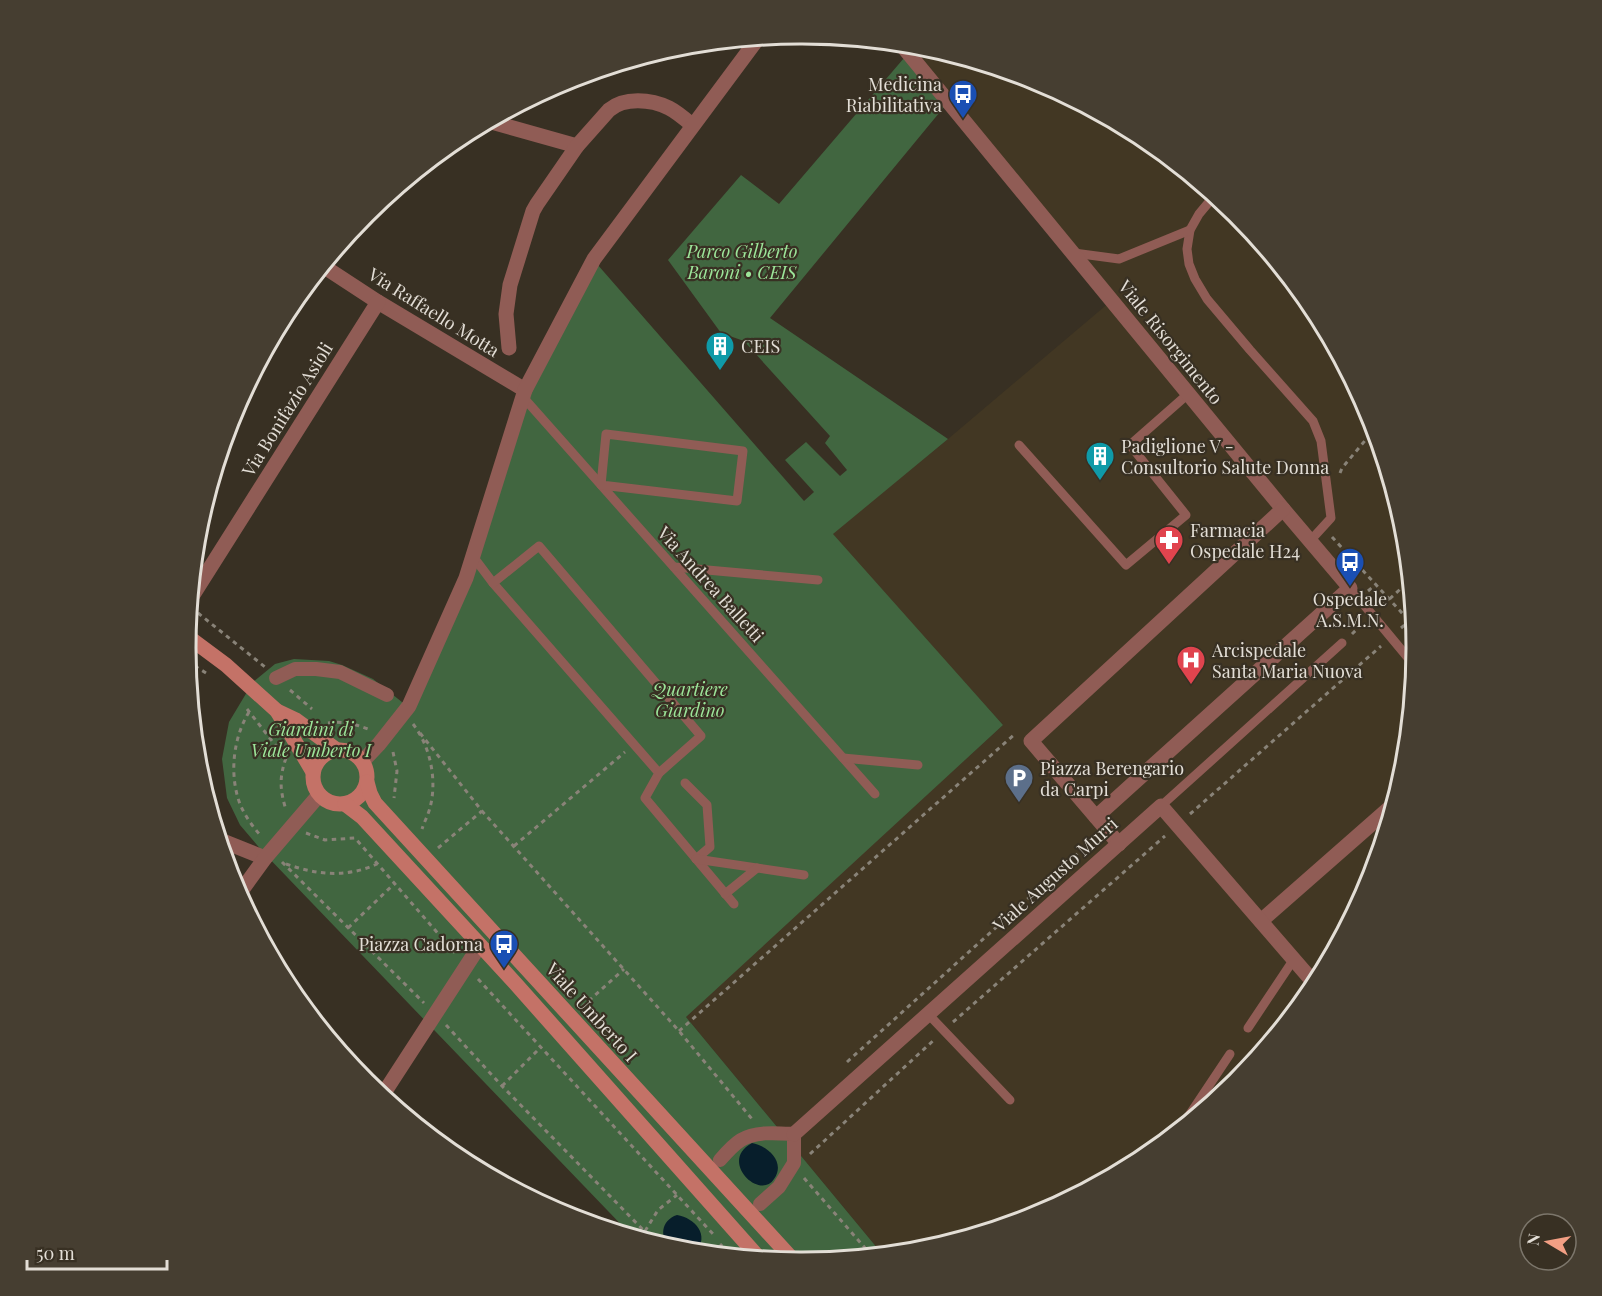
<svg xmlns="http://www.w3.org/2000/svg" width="1602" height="1296" font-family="'Playfair Display',serif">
	<rect width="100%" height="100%" fill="#383023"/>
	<!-- built -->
	<path fill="#423723" d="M909,44L921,45L1037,80L1143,137L1236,213L1313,307L1369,413L1404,528L1416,648L1404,768L1369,884L1312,990L1236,1083L1142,1160L1036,1216L921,1251L883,1255L686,1017L750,956L1003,725L831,534L948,439L1117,296Z"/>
	<!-- green -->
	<path fill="#416640" d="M904,58L944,107L770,318L948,439L833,534L1003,725L686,1017L883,1255L801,1263L681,1251L633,1237L263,852L240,825L227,798L222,759L229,722L253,682L275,664L294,659L329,661L342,665L373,679L412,710L529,393L597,264L804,501L814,492L785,460L806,442L840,476L847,470L825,443L830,436L744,341L721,333L668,260L741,175L779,204Z"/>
	<!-- water -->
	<g fill="#071e2b">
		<path d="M752,1143C768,1146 786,1162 774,1179C760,1201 718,1161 752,1143Z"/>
		<path d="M677,1215C695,1218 710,1235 696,1252C689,1252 679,1252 673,1248C658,1239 661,1220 677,1215Z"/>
	</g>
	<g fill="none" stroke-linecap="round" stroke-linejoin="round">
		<!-- path -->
		<g stroke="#898378" stroke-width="3" stroke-dasharray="4.5 4.5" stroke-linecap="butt">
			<path d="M1340,473L1342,468L1374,430"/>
			<path d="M1332,537L1414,626"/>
			<path d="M1368,591L1375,585"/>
			<path d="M1383,605L1409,581"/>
			<path d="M198,613L265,667"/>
			<path d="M1401,628L1409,621"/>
			<path d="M1352,634L1362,624"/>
			<path d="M187,661L206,673"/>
			<path d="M290,690L312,709"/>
			<path d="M247,709L276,746"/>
			<path d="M249,712C233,738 229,775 240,804C245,816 253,827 261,836"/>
			<path d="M328,723C342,721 355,724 368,729"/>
			<path d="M413,724C431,747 438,783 429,811C427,817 424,823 422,829"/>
			<path d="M420,733L482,811L679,1031L752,1119"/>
			<path d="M393,752L397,771L394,798"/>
			<path d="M286,758C279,778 280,790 286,810"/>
			<path d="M1190,814L1381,646"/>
			<path d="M306,833L325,840L355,838L455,953"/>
			<path d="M514,846L625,752"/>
			<path d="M438,848L482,811"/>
			<path d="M282,862L424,1003"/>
			<path d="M286,864C318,875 346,878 377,864"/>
			<path d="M348,928L395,883"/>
			<path d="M478,979L713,1234"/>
			<path d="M582,1007L624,969"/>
			<path d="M953,1022L1165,836"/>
			<path d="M446,1025L502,1086L657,1244"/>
			<path d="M679,1031L1015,734"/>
			<path d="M847,1062L1094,839"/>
			<path d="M502,1086L541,1047"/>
			<path d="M810,1154L935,1039"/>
			<path d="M804,1178L872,1256"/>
			<path d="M645,1231L658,1210L677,1195"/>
			<path d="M713,1254L724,1242"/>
		</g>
		<!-- service -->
		<g stroke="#905c55" stroke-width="9">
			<path d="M1214,196L1199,214L1190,230L1187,249L1189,264L1195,279L1207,299L1250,350L1313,421L1321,441L1331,518L1310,541"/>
			<path d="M1074,253L1119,259L1190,230"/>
			<path d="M523,397L875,794"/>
			<path d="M606,434L743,451L737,501L601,485Z"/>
			<path d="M1019,445L1126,565L1186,515L1130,445L1188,394"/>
			<path d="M472,555L493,583L659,773L645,798L734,904"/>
			<path d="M674,567L818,580"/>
			<path d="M493,583L539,546L701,736L659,773"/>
			<path d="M1350,588L1414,665"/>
			<path d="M843,758L918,765"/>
			<path d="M685,783L707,805L710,847L696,859"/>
			<path d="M1161,806L1342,643"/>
			<path d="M696,859L804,875"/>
			<path d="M725,894L757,868"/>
			<path d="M928,1014L1010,1100"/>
			<path d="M1248,1028L1294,959"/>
			<path d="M1180,1129L1230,1054"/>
		</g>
		<!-- pedestrian -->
		<g stroke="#905c55" stroke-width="14">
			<path d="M276,678L295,669H316L340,672L387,695"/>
			<path d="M720,1160C726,1153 733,1145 741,1140C755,1131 777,1133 794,1134V1163L779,1187L760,1204"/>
		</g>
		<!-- minor -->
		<g stroke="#905c55" stroke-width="15">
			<path d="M900,43L1283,509L1350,588L1096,817"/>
			<path d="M488,121L577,146"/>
			<path d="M323,266L378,302L525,390"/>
			<path d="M509,348L506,314L510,285L533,211L537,204L577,146L609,110C624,97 651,99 669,108C677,112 685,119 692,125"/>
			<path d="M191,598L378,302"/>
			<path d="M363,761L379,744L409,706L466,578L525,390L594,259L759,37"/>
			<path d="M220,840L265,858"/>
			<path d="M1119,844L1031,741L1283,509"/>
			<path d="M239,894L265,858L319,795"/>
			<path d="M1261,921L1393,805"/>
			<path d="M382,1096L480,945"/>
			<path d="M794,1134L1161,806L1315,984"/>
		</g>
		<!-- secondary -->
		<g stroke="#c47267" stroke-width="15">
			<path d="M187,636L226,665L277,711L296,720L337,750"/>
			<path d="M277,711L313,772"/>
			<circle cx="340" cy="777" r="27"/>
			<path d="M367,782L370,793L375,803L796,1263"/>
			<path d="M345,804L362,817L515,983L760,1259"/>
		</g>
	</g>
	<!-- icons -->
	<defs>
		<g id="bus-pin" transform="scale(1.5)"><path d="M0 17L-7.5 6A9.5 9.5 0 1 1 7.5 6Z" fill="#1a4fb4" stroke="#383023"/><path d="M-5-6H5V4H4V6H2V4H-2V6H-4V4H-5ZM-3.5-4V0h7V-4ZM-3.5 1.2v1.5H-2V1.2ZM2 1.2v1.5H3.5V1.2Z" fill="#fff"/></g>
		<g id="building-pin" transform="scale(1.5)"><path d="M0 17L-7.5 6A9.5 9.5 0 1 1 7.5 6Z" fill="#0f9aa8" stroke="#383023"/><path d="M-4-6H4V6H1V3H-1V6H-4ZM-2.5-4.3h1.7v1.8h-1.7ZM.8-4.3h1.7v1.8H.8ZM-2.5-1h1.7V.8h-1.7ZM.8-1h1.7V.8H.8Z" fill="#fff"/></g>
		<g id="pharmacy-pin" transform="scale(1.5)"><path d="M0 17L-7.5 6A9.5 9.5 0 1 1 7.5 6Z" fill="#e0444e" stroke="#383023"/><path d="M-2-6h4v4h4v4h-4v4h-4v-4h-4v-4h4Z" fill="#fff"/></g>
		<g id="hospital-pin" transform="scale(1.5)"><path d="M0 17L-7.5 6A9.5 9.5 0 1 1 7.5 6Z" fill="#e0444e" stroke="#383023"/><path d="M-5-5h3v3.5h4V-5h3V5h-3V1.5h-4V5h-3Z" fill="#fff"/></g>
		<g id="parking-pin" transform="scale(1.5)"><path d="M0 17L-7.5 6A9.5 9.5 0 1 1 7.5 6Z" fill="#5c6f8a" stroke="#383023"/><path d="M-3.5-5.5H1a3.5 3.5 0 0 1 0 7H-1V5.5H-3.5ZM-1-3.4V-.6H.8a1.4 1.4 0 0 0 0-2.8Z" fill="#fff"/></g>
	</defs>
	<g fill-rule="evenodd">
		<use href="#bus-pin" x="963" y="94"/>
		<use href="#building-pin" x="720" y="346"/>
		<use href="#building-pin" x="1100" y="456"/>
		<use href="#pharmacy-pin" x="1169" y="540"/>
		<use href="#bus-pin" x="1350" y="562"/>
		<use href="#hospital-pin" x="1191" y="660"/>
		<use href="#parking-pin" x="1019" y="778"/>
		<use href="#bus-pin" x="504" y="944"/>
	</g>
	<g text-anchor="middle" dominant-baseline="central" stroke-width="4.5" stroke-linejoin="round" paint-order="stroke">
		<!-- poi labels -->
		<g font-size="18" fill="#e3ded6" stroke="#383023" text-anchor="start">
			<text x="942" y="84" text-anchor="end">Medicina<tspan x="942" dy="21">Riabilitativa</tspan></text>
			<text x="741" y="346">CEIS</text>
			<text x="1121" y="446">Padiglione V -<tspan x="1121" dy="21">Consultorio Salute Donna</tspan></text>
			<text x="1190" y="530">Farmacia<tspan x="1190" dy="21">Ospedale H24</tspan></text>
			<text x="1350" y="599" text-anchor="middle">Ospedale<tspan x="1350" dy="21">A.S.M.N.</tspan></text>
			<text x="1212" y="650">Arcispedale<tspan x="1212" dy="21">Santa Maria Nuova</tspan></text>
			<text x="1040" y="768">Piazza Berengario<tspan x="1040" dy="21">da Carpi</tspan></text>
			<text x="483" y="944" text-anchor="end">Piazza Cadorna</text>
		</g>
		<!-- park labels -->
		<g font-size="18" font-style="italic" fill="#9ce599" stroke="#383023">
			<text x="742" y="251">Parco Gilberto<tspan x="742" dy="21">Baroni • CEIS</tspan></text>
			<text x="690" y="689">Quartiere<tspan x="690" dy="21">Giardino</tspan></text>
			<text x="311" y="729">Giardini di<tspan x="311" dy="21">Viale Umberto I</tspan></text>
		</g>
		<!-- street labels -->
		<g font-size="18" fill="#e3ded6" stroke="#383023">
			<text transform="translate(434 312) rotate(32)">Via Raffaello Motta</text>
			<text transform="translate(1171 342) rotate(51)">Viale Risorgimento</text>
			<text transform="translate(287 409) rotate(-58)">Via Bonifazio Asioli</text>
			<text transform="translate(711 584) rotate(48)">Via Andrea Balletti</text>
			<text transform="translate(1055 874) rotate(-42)">Viale Augusto Murri</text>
			<text transform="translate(592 1012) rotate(48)">Viale Umberto I</text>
		</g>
	</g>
	<!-- crop -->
	<path d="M0 0H1602V1296H0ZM800 44H802A604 604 0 0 1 1406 648V648A604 604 0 0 1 802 1252H800A604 604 0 0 1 196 648V648A604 604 0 0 1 800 44Z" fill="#463e31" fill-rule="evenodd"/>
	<path fill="none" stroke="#e3ded6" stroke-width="3" d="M800 44H802A604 604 0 0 1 1406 648V648A604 604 0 0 1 802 1252H800A604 604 0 0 1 196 648V648A604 604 0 0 1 800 44Z"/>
	<!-- north arrow -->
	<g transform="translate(1548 1242) rotate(280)"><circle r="28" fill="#383023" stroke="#7c766b" stroke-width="1.5"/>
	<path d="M0-4.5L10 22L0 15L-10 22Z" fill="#f39f84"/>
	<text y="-9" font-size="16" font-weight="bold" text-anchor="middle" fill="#e3ded6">N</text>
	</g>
	<!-- scale -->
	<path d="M27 1260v9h140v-9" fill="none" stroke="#e3ded6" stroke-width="3"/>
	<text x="36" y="1260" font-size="18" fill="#e3ded6" stroke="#383023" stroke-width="4.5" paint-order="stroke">50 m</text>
</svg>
